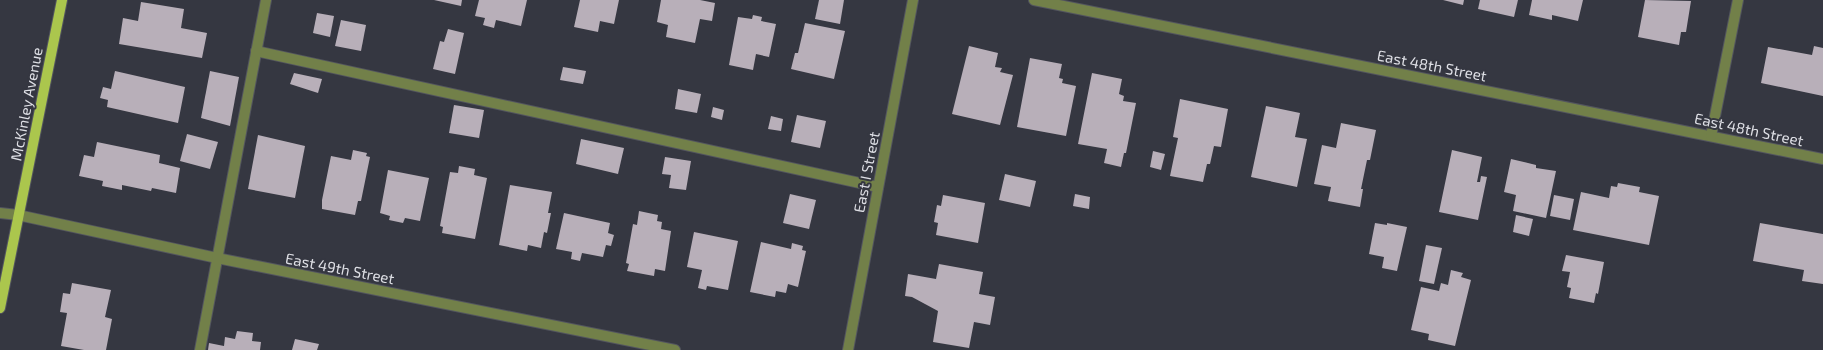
<svg xmlns="http://www.w3.org/2000/svg" width="1823" height="350" font-family="'Exo 2',sans-serif">
	<rect width="100%" height="100%" fill="#353741"/>
	<!-- building -->
	<g fill="#b8afb9">
		<path d="M434,0H462L461,6Z"/>
		<path d="M479,0H527L521,26L496,20L494,28L483,25L485,18L475,16Z"/>
		<path d="M580,0H619L614,24L600,21L598,32L574,27Z"/>
		<path d="M661,0H700L715,3L712,21L700,19L695,43L666,37L668,25L657,22Z"/>
		<path d="M819,0H844L840,24L815,19Z"/>
		<path d="M1443,0H1464L1463,5Z"/>
		<path d="M1480,0H1518L1514,17L1478,9Z"/>
		<path d="M1532,0H1583L1578,21L1552,15V20L1529,15Z"/>
		<path d="M1645,0L1691,1L1686,32H1681L1679,45L1638,37Z"/>
		<path d="M141,2L184,9L181,28L207,33L202,58L119,44L123,18L138,21Z"/>
		<path d="M317,13L334,16L330,37L313,33Z"/>
		<path d="M753,15L762,17L761,21L776,24L769,57L756,54L753,70L729,65L738,17L752,19Z"/>
		<path d="M341,20L366,25L361,51L335,46Z"/>
		<path d="M805,23L845,31L834,79L791,69L795,53H798Z"/>
		<path d="M448,29L464,33L455,74L433,69L440,41L444,42Z"/>
		<path d="M969,46L998,53L995,67L1002,68L1000,72L1013,75L1000,125L952,114Z"/>
		<path d="M1814,46L1823,48V96L1761,83L1768,47L1812,55Z"/>
		<path d="M1030,58L1062,64L1059,78L1063,79L1062,83L1076,86L1066,136L1017,127Z"/>
		<path d="M563,67L586,71L583,84L560,80Z"/>
		<path d="M115,71L185,87L178,123L107,107L108,100L100,98L103,87L111,89Z"/>
		<path d="M210,71L239,77L230,126L201,118Z"/>
		<path d="M294,73L322,79L318,93L290,84Z"/>
		<path d="M1092,73L1122,79L1119,94L1124,96L1123,101L1136,103L1126,153H1124L1121,167L1104,163L1107,149L1078,144Z"/>
		<path d="M678,89L701,94L697,113L675,109Z"/>
		<path d="M1180,99L1228,109L1221,147L1214,146L1210,164H1207L1203,182L1170,176L1178,138L1173,137Z"/>
		<path d="M454,105L484,110L479,138L449,133Z"/>
		<path d="M1266,106L1300,113L1295,137L1307,139L1297,187L1251,177Z"/>
		<path d="M713,107L724,110L722,120L711,117Z"/>
		<path d="M797,115L826,121L820,148L791,142Z"/>
		<path d="M771,116L783,119L781,131L768,129Z"/>
		<path d="M1341,123L1376,130L1370,160H1367L1361,189H1363L1360,207L1328,201L1331,187L1314,184L1322,145L1336,148Z"/>
		<path d="M187,134L218,142L210,169L180,161Z"/>
		<path d="M258,135L305,146L295,198L248,189Z"/>
		<path d="M581,139L624,148L618,174L576,164Z"/>
		<path d="M97,142L160,155L159,163L180,168L176,193L152,188L151,191L122,185V190L102,186L103,181L79,176L84,155L94,157Z"/>
		<path d="M353,150L367,153L366,156L370,157L361,201H358L355,215L322,209V200L331,156L351,160Z"/>
		<path d="M1452,150L1482,157L1477,182H1480L1481,176L1487,177L1478,220L1439,212Z"/>
		<path d="M1153,151L1165,154L1161,170L1150,167Z"/>
		<path d="M665,157L691,161L686,190L669,188L671,175L662,174Z"/>
		<path d="M1511,159L1536,165V168L1556,171L1546,218L1513,211L1516,195L1504,192Z"/>
		<path d="M459,166L475,169L474,175L487,178L475,239L442,233L443,227L440,226L450,172L458,173Z"/>
		<path d="M388,170L429,178L420,221L405,218L403,223L389,220L390,216L380,213Z"/>
		<path d="M1005,174L1036,181L1030,207L999,200Z"/>
		<path d="M1618,183L1640,187L1639,192L1659,196L1649,245L1573,230L1581,192L1609,198L1611,186L1617,187Z"/>
		<path d="M510,185L552,192L548,213H551L547,233L544,232L541,248L528,245L527,251L499,245Z"/>
		<path d="M790,194L816,200L809,229L783,223Z"/>
		<path d="M1075,194L1090,197L1089,209L1073,206Z"/>
		<path d="M943,195L985,203L978,243L936,235L938,223L934,222L937,205L941,206Z"/>
		<path d="M1554,195L1574,199L1570,220L1550,216Z"/>
		<path d="M639,211L658,215L657,221L662,222L661,229L671,231L665,271L655,269L654,276L627,271L629,264L626,263L633,224L637,225Z"/>
		<path d="M564,213L610,223L608,233L614,235L611,246L606,245L603,257L582,253L580,261L571,259L572,252L556,249Z"/>
		<path d="M1516,215L1533,219L1529,236L1513,232Z"/>
		<path d="M1375,223L1387,225V223L1407,227L1397,271L1382,268L1384,257L1369,254Z"/>
		<path d="M1760,223L1823,234V284L1802,281L1804,270L1753,261Z"/>
		<path d="M694,232L738,241L728,290L707,286L706,290L698,288L702,270L687,267Z"/>
		<path d="M761,242L791,249L792,243L803,246L802,250L806,251L798,287L788,284L786,293L776,291L775,297L750,292Z"/>
		<path d="M1426,245L1442,248L1434,284L1419,281Z"/>
		<path d="M1566,255L1604,262L1598,294L1596,293L1594,303L1569,298L1571,288L1567,287L1570,272L1562,271Z"/>
		<path d="M939,264L983,272L979,294L995,297L990,325L974,322L969,348L933,342L938,311L912,297L905,296L908,274L936,279Z"/>
		<path d="M1451,270L1463,273L1461,277L1471,280L1455,346L1428,340L1429,334L1411,330L1421,287L1439,291L1441,283L1448,285Z"/>
		<path d="M72,283L111,290L105,317L112,319L106,350H84L61,346L67,313L60,312L63,293L70,294Z"/>
		<path d="M237,331L253,333L252,341L261,342L260,350H208L209,343L224,346L225,337L235,339Z"/>
		<path d="M295,339L319,344L317,350H292Z"/>
	</g>
	<g fill="none" stroke-linecap="round" stroke-linejoin="round">
		<!-- minor casing -->
		<g stroke="#53555f" stroke-width="12">
			<g id="minor">
				<path d="M1034,0L1823,159"/>
				<path d="M256,51L878,187"/>
				<path d="M1711,136L1738,0"/>
				<path d="M0,213L18,215L217,258L675,350"/>
				<path d="M200,350L266,0"/>
				<path d="M848,350L913,0"/>
			</g>
		</g>
		<!-- major casing -->
		<g stroke="#53555f" stroke-width="12">
			<path id="major" d="M0,308L62,0"/>
		</g>
		<!-- minor -->
		<use href="#minor" stroke="#728049" stroke-width="10"/>
		<!-- major -->
		<use href="#major" stroke="#abc64d" stroke-width="10"/>
	</g>
	<g text-anchor="middle" dominant-baseline="central" stroke-width="4" stroke-linejoin="round" paint-order="stroke">
		<!-- street labels -->
		<g font-size="15" fill="#dedfe5" stroke="#353741">
			<text transform="translate(1432 65) rotate(11)">East 48th Street</text>
			<text transform="translate(26 104) rotate(-79)">McKinley Avenue</text>
			<text transform="translate(1749 129) rotate(12)">East 48th Street</text>
			<text transform="translate(866 172) rotate(-79)">East I Street</text>
			<text transform="translate(340 268) rotate(11)">East 49th Street</text>
		</g>
	</g>
</svg>
